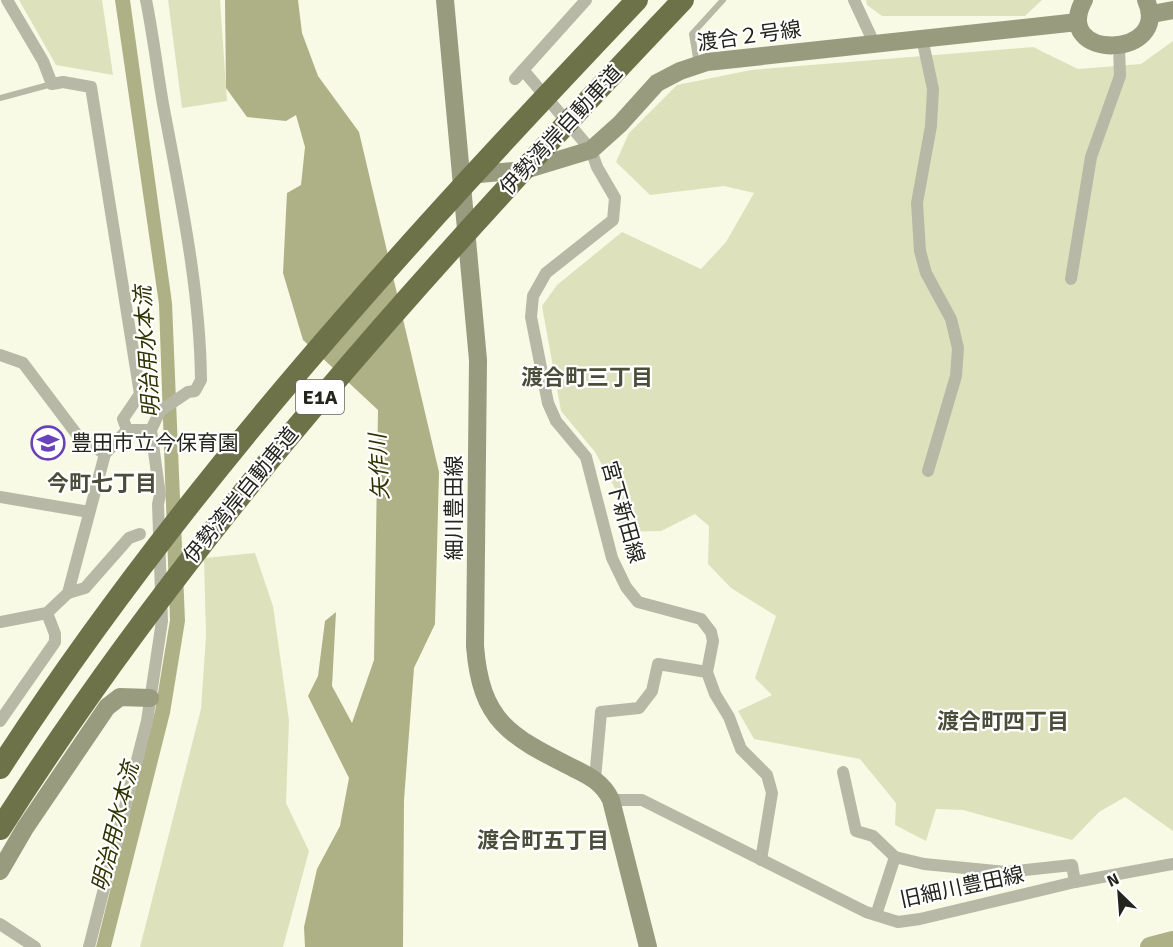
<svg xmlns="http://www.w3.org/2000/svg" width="1173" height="947" font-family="Signika,'Noto Sans JP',sans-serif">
	<rect width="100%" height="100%" fill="#f8fae5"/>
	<!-- green -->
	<g fill="#dee2bc">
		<path d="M19,0H102L113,75L56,65Z"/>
		<path d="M168,0H220L227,101L182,108Z"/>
		<path d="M866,0H1042L1025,16H882L867,5Z"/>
		<path d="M1173,41V831L1125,797L1099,812L1072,840L963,810L936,809L926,841L895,825L896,803L860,759L754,739L738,711L772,695L755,678L776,616L731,588L708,564L709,526L695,514L661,531L619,532L617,492L595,452L561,411L542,306L557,285L622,232L701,269L726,242L754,193L724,186L650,195L616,162L629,133L677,85L751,70L1033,47L1078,69L1141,64Z"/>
		<path d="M255,553L273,606L289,720L286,803L309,851L283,947H140L201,709L206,636L204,558Z"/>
	</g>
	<!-- water -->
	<g fill="#adb185">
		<path d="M115,0H130L172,303L185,621L170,713L111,947H96L155,711L170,620L159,304Z"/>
		<path d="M225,0H298L302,33L318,76L359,132L439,472L435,624L414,668L404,800L403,947H305L304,927L317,869L340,826L349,778L308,696L318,676L325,621L336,612L332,686L352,723L374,660L378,410L303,340L283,273L287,193L301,185L305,147L296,115L286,121L247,117L226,88Z"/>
	</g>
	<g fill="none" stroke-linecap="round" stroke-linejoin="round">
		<!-- river -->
		<path stroke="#adb185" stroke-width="20" d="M1150,947L1173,941"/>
		<!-- lane -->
		<g stroke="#b7b9a6" stroke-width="6">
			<path d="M697,64L692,34L723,0"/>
			<path d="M0,98L52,84"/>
		</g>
		<!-- street -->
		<g stroke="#b7b9a6" stroke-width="12">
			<path d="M7,0L43,61L52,84L63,82L91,87L140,394L123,419L127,430"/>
			<path d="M854,0L874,43"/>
			<path d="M922,38L933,89L931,126L917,203L920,251L926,273L951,319L958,348L956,376L928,471"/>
			<path d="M523,70L591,150L597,167L615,198L613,220L546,273L533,296L531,317L548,403L556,421L586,457L612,558L626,587L638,602L701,619L711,632L713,641L707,672L715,694L729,717L741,749L767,775L772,793L761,860"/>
			<path d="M515,79L586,0"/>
			<path d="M1071,279L1091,157L1120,76L1119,46"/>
			<path d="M0,355L23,363L78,436L105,454"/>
			<path d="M0,497L89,512"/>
			<path d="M68,593L85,588L129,538L140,534"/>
			<path d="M0,622L47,613L68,593L105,454L127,430H151L160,411L188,392L195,391L201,380C200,287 180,195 163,104C157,69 153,34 146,0"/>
			<path d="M0,721L55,642V634L47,613"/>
			<path d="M843,772L856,831L873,836L895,857L876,915"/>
			<path d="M595,779L601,712L639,708L652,691L658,664L707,672"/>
			<path d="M611,800H642L866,912L898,922L920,919L1075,882L1173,864"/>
			<path d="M895,857L924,864L1006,872L1072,865L1075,882"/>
			<path d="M0,924L35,947"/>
			<path d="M89,947L147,721L162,621L158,504L160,495L151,430"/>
		</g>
		<!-- secondary -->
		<g stroke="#989b7e" stroke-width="18">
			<path d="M445,0L478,360L475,646C481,722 510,736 573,768C590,776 603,783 611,800L648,947"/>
			<path d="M1084,0C1050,62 1173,59 1146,0"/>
			<path d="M1152,14L1173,10"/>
			<path d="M468,175L525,170L591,150L620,124L657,83L680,71L707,62L1078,22"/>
			<path d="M0,871L25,828L107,707L120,697L150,698"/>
		</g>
		<!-- highway-bridge -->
		<g stroke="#6e7249" stroke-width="22">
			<path d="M0,768C181,488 408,241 637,0"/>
			<path d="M0,829C193,525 436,260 683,0"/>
		</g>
	</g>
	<!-- icons -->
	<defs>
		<g id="school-ring" transform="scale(1.725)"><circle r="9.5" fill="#fff" stroke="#6742bb" stroke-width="1.5"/><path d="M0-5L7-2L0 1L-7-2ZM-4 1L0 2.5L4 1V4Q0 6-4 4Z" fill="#6742bb"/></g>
	</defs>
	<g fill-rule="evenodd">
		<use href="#school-ring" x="48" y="443"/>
	</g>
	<g text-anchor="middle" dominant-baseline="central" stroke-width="4.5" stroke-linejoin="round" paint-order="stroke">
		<!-- shield labels -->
		<rect fill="#fff" stroke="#666661" stroke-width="1.5" x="296" y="380" width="48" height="34" rx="4.5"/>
		<g font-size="20" font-weight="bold" fill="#24251d">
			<text x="320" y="397">E1A</text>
		</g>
		<!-- street labels -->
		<g font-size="21" fill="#24251d" stroke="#fff">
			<text transform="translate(749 36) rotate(-8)">渡合２号線</text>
			<text transform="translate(561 130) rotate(-47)">伊勢湾岸自動車道</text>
			<text transform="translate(241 495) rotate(-51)">伊勢湾岸自動車道</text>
			<text transform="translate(454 508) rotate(-90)">細川豊田線</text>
			<text transform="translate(623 512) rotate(74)">宮下新田線</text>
			<text transform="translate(962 887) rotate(-12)">旧細川豊田線</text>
		</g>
		<!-- poi labels -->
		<g font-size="21" fill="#24251d" stroke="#fff" text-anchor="start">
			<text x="71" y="443">豊田市立今保育園</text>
		</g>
		<!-- water labels -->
		<g font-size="22" font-style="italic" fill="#313400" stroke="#fff">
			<text transform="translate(147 352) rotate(-94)">明治用水本流</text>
			<text transform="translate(379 467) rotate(-93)">矢作川</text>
			<text transform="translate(115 827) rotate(-76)">明治用水本流</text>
		</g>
		<!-- neighbourhood labels -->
		<g font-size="22" font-weight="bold" fill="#4b4d3b" stroke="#fff">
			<text x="587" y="377">渡合町三丁目</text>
			<text x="102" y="483">今町七丁目</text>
			<text x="1003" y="721">渡合町四丁目</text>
			<text x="543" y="840">渡合町五丁目</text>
		</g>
	</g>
	<!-- north arrow -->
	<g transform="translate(1119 893) rotate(335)" stroke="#ffffff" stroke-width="4.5" paint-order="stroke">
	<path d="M0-4.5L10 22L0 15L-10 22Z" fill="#24251d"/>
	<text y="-9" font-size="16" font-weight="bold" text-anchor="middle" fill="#24251d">N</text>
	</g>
</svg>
